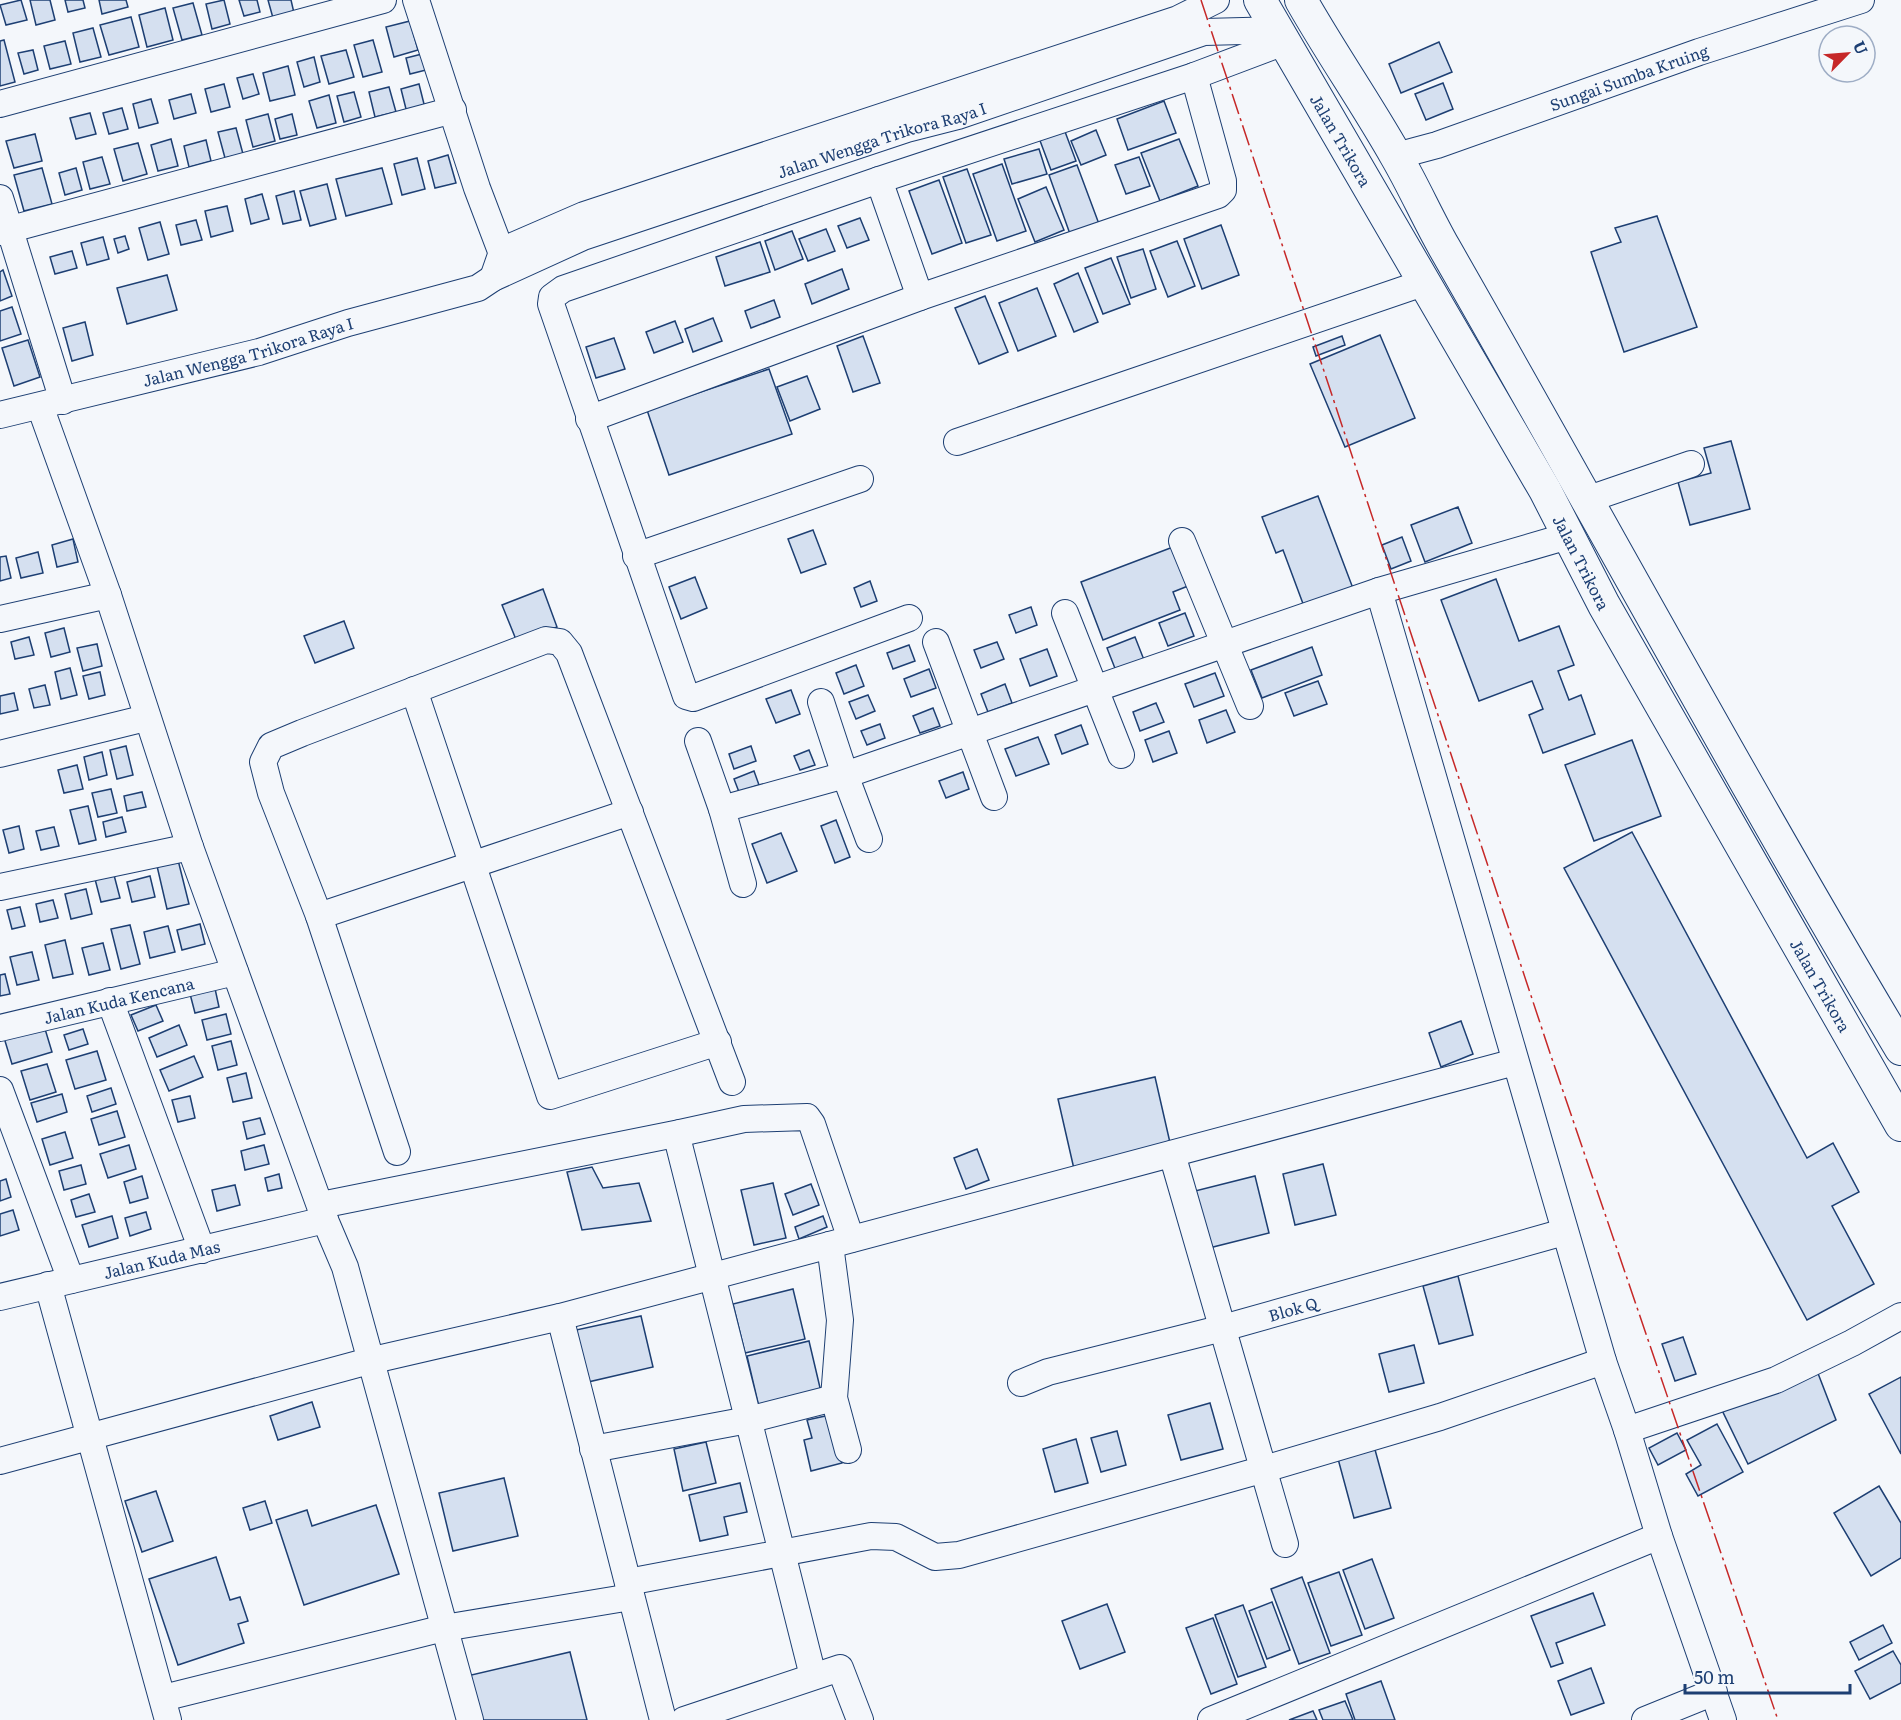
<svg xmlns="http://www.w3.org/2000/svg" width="1901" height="1720" font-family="Literata,serif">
	<rect width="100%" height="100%" fill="#f4f7fb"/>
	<!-- building -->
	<g fill="#d5e0f0" stroke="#1d3f73" stroke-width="1.5">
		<path d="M21,0L27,20L6,25L0,5Z"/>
		<path d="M30,0H50L55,20L36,25Z"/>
		<path d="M65,0H83L85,8L68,12Z"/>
		<path d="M99,0H126L128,7L102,14Z"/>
		<path d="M224,0L230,24L212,29L206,4Z"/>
		<path d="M239,0H257L260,12L244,16Z"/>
		<path d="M268,0H291L294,13L273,18Z"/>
		<path d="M193,3L202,35L182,40L173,8Z"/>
		<path d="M165,8L173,40L147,47L139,15Z"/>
		<path d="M131,17L139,47L109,55L100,25Z"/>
		<path d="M410,21L418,50L394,57L386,27Z"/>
		<path d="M93,28L101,57L80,62L73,33Z"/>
		<path d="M4,40L15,82L0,86V41Z"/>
		<path d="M373,40L382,72L363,77L354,45Z"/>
		<path d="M65,41L71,64L50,69L44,46Z"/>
		<path d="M1439,42L1452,72L1401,93L1389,64Z"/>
		<path d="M33,50L38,70L24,74L18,53Z"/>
		<path d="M346,50L354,77L329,84L321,56Z"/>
		<path d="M426,53L430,69L410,74L406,58Z"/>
		<path d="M314,57L320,82L304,87L297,62Z"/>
		<path d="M288,66L295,95L270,101L263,73Z"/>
		<path d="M253,74L259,94L243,99L237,78Z"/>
		<path d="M1443,83L1453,109L1426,120L1415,94Z"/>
		<path d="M224,84L230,107L211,112L205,89Z"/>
		<path d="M419,84L425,108L407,113L401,89Z"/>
		<path d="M389,87L396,112L375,117L369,92Z"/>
		<path d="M354,92L361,117L344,122L337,96Z"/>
		<path d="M191,94L196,113L174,119L169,100Z"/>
		<path d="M329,95L336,123L317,128L309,101Z"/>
		<path d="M151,99L158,123L139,128L133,104Z"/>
		<path d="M1164,101L1176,133L1128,150L1117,119Z"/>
		<path d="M122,108L128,129L109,134L103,113Z"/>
		<path d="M90,113L96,134L76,139L70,118Z"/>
		<path d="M268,114L275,141L253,147L246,120Z"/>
		<path d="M292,114L297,135L280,139L275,119Z"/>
		<path d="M236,128L243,154L225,158L218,132Z"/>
		<path d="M1064,129L1076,161L1051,170L1039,138Z"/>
		<path d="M1096,130L1106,155L1081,165L1071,141Z"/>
		<path d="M35,134L42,161L14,168L6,141Z"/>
		<path d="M171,139L178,166L158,171L151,145Z"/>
		<path d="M1179,139L1198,186L1160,201L1141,153Z"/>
		<path d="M206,140L211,161L189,167L184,146Z"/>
		<path d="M138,143L147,174L123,181L114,149Z"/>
		<path d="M1039,149L1047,174L1012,184L1004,159Z"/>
		<path d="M448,155L456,183L435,188L428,161Z"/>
		<path d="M102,157L110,184L90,189L83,162Z"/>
		<path d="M1139,157L1150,186L1126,194L1115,165Z"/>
		<path d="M417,158L425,189L402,195L394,164Z"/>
		<path d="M1002,164L1026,231L997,241L973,174Z"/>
		<path d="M1077,165L1099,224L1070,234L1049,175Z"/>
		<path d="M42,168L52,204L24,211L14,175Z"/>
		<path d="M76,168L82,190L65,195L59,173Z"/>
		<path d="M382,168L392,204L346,216L336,179Z"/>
		<path d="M967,169L991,235L966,243L943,177Z"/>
		<path d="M939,180L962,243L932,254L909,191Z"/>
		<path d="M327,184L336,219L310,226L300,191Z"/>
		<path d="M1046,187L1064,230L1035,242L1018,199Z"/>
		<path d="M294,191L301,220L283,224L276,196Z"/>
		<path d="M262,194L269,219L251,224L245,199Z"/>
		<path d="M227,206L233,231L211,237L205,211Z"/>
		<path d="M1657,216L1697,327L1624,352L1591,252L1621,242L1615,228Z"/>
		<path d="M860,218L869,240L847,248L838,226Z"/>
		<path d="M196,220L202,240L181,245L176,225Z"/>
		<path d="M160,222L169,254L148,260L139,228Z"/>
		<path d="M1221,225L1239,275L1202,289L1184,239Z"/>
		<path d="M826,229L835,251L808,261L799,239Z"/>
		<path d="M792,231L803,259L775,270L765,241Z"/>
		<path d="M125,236L129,249L118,253L114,239Z"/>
		<path d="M103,237L109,259L87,265L81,243Z"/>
		<path d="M1177,241L1195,286L1168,297L1150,251Z"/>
		<path d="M760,242L770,272L725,286L716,257Z"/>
		<path d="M1143,249L1156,289L1131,298L1117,257Z"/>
		<path d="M72,251L77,268L55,274L50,257Z"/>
		<path d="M1111,258L1130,304L1103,314L1085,268Z"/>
		<path d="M842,269L849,289L812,304L805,284Z"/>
		<path d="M3,270L12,296L0,301V272Z"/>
		<path d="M1078,273L1098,322L1074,332L1054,284Z"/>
		<path d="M167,275L177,310L127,324L117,288Z"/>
		<path d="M1037,288L1056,336L1018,351L999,303Z"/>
		<path d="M985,296L1008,352L979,364L955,308Z"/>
		<path d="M774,300L780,317L751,328L745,311Z"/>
		<path d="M12,307L21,334L0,341V311Z"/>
		<path d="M713,318L722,341L693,352L685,329Z"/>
		<path d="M675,321L683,342L654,353L646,332Z"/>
		<path d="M85,322L93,355L72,361L63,328Z"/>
		<path d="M1380,335L1415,418L1345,447L1310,364Z"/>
		<path d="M863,336L880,383L853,392L837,346Z"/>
		<path d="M1342,336L1345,345L1316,356L1313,347Z"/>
		<path d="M614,338L625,369L596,378L586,347Z"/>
		<path d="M28,340L40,377L14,386L2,348Z"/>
		<path d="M769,369L792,434L669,475L647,410Z"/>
		<path d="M807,376L820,409L790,421L777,387Z"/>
		<path d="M1731,441L1750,509L1690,525L1678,482L1711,473L1704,448Z"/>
		<path d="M1318,496L1354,591L1305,609L1283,550L1276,553L1262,517Z"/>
		<path d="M1458,507L1472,543L1425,562L1411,525Z"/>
		<path d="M813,530L826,564L801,573L788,539Z"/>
		<path d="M1402,537L1411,561L1391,569L1382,545Z"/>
		<path d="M73,539L78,562L57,567L52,545Z"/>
		<path d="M1173,547L1188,586L1173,592L1180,610L1103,640L1081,582Z"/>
		<path d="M38,552L43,573L21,578L16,558Z"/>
		<path d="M6,556L11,578L0,581V557Z"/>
		<path d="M695,577L707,608L681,619L669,587Z"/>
		<path d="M1496,579L1519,641L1559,626L1574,665L1558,671L1569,700L1581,695L1595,734L1543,753L1529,715L1543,709L1532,681L1479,701L1441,600Z"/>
		<path d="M870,581L877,601L861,607L854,588Z"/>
		<path d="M543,589L557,627L517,642L502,605Z"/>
		<path d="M1031,607L1037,625L1016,633L1009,615Z"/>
		<path d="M1185,613L1194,636L1168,646L1159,623Z"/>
		<path d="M344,621L354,648L315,663L304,636Z"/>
		<path d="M64,628L70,652L51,657L45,633Z"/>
		<path d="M29,637L34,655L15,659L11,642Z"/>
		<path d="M1135,637L1146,665L1118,676L1107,648Z"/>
		<path d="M997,642L1004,659L981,668L974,650Z"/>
		<path d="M97,644L102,666L83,671L77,648Z"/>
		<path d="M909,645L915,661L893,669L887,653Z"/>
		<path d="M1312,647L1322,675L1262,698L1251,670Z"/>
		<path d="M1047,649L1057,676L1030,686L1020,659Z"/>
		<path d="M856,665L864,686L844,694L836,673Z"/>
		<path d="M70,668L77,695L61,699L55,672Z"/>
		<path d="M929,669L936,688L911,697L904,679Z"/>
		<path d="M100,672L105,695L89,699L83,676Z"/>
		<path d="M1215,673L1224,696L1194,707L1185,684Z"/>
		<path d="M1318,681L1327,704L1294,716L1285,693Z"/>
		<path d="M1005,684L1012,703L988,712L981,694Z"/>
		<path d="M45,685L50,705L34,708L29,689Z"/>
		<path d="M791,690L800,714L776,723L766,699Z"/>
		<path d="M14,693L18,710L0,714V696Z"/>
		<path d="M868,695L875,711L856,719L849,702Z"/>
		<path d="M1156,703L1164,722L1140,731L1133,712Z"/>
		<path d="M933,708L940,726L920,733L913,716Z"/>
		<path d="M1226,710L1235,732L1207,743L1199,720Z"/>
		<path d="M880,724L885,738L867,745L861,731Z"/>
		<path d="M1081,725L1088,744L1062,754L1055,735Z"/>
		<path d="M1169,731L1177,753L1153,762L1145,740Z"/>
		<path d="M1038,737L1049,764L1016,776L1005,749Z"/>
		<path d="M1632,740L1661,816L1594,841L1565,765Z"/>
		<path d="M126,746L133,775L117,779L110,750Z"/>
		<path d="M751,746L756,761L734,769L729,754Z"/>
		<path d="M809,750L815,765L800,770L794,756Z"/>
		<path d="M102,752L107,775L89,780L84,757Z"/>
		<path d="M77,765L83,789L64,793L58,770Z"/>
		<path d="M754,771L759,785L739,792L734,779Z"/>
		<path d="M963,772L969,789L946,798L939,781Z"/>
		<path d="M111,789L117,813L98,817L92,793Z"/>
		<path d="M142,792L146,807L127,811L124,796Z"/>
		<path d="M88,806L96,840L79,844L70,810Z"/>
		<path d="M122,817L126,832L106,837L103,822Z"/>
		<path d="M836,820L850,857L835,863L821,826Z"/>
		<path d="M19,826L24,849L9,853L3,830Z"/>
		<path d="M54,827L59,846L41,850L36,831Z"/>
		<path d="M1632,832L1807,1158L1833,1143L1859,1192L1832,1206L1874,1284L1807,1320L1564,868Z"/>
		<path d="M781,833L797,871L767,883L752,844Z"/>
		<path d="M178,860L189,904L167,909L157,866Z"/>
		<path d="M114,875L120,898L101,902L95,879Z"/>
		<path d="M150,876L155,897L132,902L127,882Z"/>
		<path d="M86,889L92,914L71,919L65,894Z"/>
		<path d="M53,900L58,918L40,922L36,904Z"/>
		<path d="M20,907L25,926L12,929L7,910Z"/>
		<path d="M200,924L205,944L182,950L177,930Z"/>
		<path d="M130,925L140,964L121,969L111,929Z"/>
		<path d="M168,926L175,952L150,958L144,932Z"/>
		<path d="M65,940L73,974L53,978L45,945Z"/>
		<path d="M103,943L110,970L89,975L82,948Z"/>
		<path d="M32,952L39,980L17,985L10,957Z"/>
		<path d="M5,974L10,994L0,996V975Z"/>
		<path d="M214,984L219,1007L195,1013L189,990Z"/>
		<path d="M156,1005L163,1021L138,1031L131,1015Z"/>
		<path d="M226,1014L231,1034L207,1040L202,1020Z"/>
		<path d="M42,1019L52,1052L12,1064L2,1031Z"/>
		<path d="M1461,1021L1473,1054L1441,1067L1429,1033Z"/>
		<path d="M179,1025L187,1045L157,1057L149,1038Z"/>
		<path d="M83,1029L88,1044L69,1050L64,1035Z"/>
		<path d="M231,1041L237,1065L218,1070L212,1046Z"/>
		<path d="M97,1051L106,1080L75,1089L66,1060Z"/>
		<path d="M194,1056L203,1077L169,1091L160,1070Z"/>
		<path d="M47,1064L56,1092L30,1100L21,1071Z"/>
		<path d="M246,1073L252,1098L233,1102L227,1078Z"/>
		<path d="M1155,1077L1171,1147L1074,1169L1058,1099Z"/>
		<path d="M111,1088L116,1104L92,1112L87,1096Z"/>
		<path d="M62,1094L67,1112L37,1122L31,1103Z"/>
		<path d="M190,1096L195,1118L178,1122L172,1100Z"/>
		<path d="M117,1111L125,1137L99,1145L91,1119Z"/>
		<path d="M260,1118L265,1134L247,1139L243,1122Z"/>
		<path d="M65,1132L73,1158L50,1165L42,1139Z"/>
		<path d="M129,1145L136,1169L108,1178L100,1154Z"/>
		<path d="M264,1145L269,1164L245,1170L241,1151Z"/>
		<path d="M977,1149L989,1180L966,1189L954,1158Z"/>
		<path d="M1323,1164L1336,1215L1295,1225L1283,1174Z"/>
		<path d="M81,1165L86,1184L64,1190L59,1171Z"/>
		<path d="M592,1167L603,1188L639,1183L651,1221L582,1230L567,1172Z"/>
		<path d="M279,1174L282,1188L268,1191L265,1178Z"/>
		<path d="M142,1176L148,1198L130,1203L124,1182Z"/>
		<path d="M1255,1176L1269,1233L1209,1248L1195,1191Z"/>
		<path d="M6,1179L11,1197L0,1201V1181Z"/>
		<path d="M773,1183L786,1238L754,1245L741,1190Z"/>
		<path d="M811,1184L819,1205L793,1215L785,1194Z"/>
		<path d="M235,1185L240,1205L217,1211L212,1190Z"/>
		<path d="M89,1194L95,1212L76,1217L71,1200Z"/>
		<path d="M13,1210L19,1230L0,1236V1214Z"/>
		<path d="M146,1212L151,1229L130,1236L125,1218Z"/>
		<path d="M112,1216L118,1238L89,1247L82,1225Z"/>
		<path d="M823,1216L827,1227L799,1239L795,1227Z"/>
		<path d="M1458,1276L1473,1335L1439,1344L1423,1286Z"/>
		<path d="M793,1289L805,1339L745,1353L733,1304Z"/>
		<path d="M641,1316L653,1367L588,1382L576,1330Z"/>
		<path d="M1683,1337L1696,1374L1675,1381L1662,1344Z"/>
		<path d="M809,1341L821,1392L759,1407L747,1356Z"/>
		<path d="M1414,1345L1424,1383L1389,1392L1379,1354Z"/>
		<path d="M1814,1363L1836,1420L1748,1464L1720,1406Z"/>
		<path d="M1901,1377V1454L1869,1394Z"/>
		<path d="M312,1402L320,1427L278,1440L270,1416Z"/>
		<path d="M1210,1403L1223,1449L1181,1460L1168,1415Z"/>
		<path d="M830,1415L842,1463L811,1471L804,1440L812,1438L807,1420Z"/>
		<path d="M1717,1424L1743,1472L1698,1496L1686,1474L1701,1465L1687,1440Z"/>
		<path d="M1117,1431L1126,1465L1101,1472L1091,1438Z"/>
		<path d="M1677,1433L1686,1450L1658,1465L1649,1448Z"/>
		<path d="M1076,1439L1088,1483L1055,1492L1043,1449Z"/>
		<path d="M706,1442L716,1483L683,1491L674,1449Z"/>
		<path d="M1374,1446L1391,1508L1354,1518L1337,1455Z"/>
		<path d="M504,1478L518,1536L453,1551L439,1493Z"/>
		<path d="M740,1483L747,1512L724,1517L728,1535L700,1541L689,1495Z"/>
		<path d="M1879,1486L1901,1523V1558L1871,1576L1834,1513Z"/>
		<path d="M156,1491L173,1541L142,1552L125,1501Z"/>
		<path d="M265,1501L272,1523L250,1530L243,1508Z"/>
		<path d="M376,1505L399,1574L304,1605L276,1520L307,1510L312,1526Z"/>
		<path d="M216,1557L230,1600L240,1597L248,1621L238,1624L244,1643L178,1665L149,1579Z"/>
		<path d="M1372,1559L1394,1618L1365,1629L1343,1570Z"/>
		<path d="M1339,1572L1362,1635L1331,1646L1308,1583Z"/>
		<path d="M1302,1577L1330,1653L1299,1664L1271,1589Z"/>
		<path d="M1593,1593L1605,1625L1556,1643L1563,1663L1551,1667L1531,1616Z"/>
		<path d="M1272,1602L1290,1650L1267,1659L1249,1611Z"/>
		<path d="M1107,1604L1125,1652L1080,1669L1062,1621Z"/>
		<path d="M1243,1605L1266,1667L1238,1677L1215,1615Z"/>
		<path d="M1213,1618L1237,1684L1211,1694L1186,1628Z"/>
		<path d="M1883,1625L1892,1643L1859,1660L1850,1642Z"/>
		<path d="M1893,1651L1901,1665V1683L1870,1699L1855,1671Z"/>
		<path d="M570,1652L587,1720H478L467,1676Z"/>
		<path d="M1591,1668L1604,1703L1571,1715L1558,1681Z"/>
		<path d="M1381,1681L1395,1720H1355L1346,1694Z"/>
		<path d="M1345,1701L1353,1720H1323L1319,1710Z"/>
		<path d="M1313,1711L1317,1720H1289Z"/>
	</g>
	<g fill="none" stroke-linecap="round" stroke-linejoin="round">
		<!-- minor casing -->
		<g stroke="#1d3f73" stroke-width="28">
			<g id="minor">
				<path d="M416,0L477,188L507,267"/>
				<path d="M0,104L383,0"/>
				<path id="s1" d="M1396,156L1437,145L1699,52L1861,0"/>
				<path d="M879,180L920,297"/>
				<path d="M0,198L63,401"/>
				<path d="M0,232L453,110"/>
				<path d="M493,278L501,255L508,248L584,215L1178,19L1216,0"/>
				<path d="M40,406L108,595L190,847L325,1220L345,1267L470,1720"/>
				<path id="s2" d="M0,415L259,352L348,323L478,288L493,278L583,237L907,129L958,116L1204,32L1277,30"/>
				<path d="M589,419L920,297L1218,195L1223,190V181L1194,76"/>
				<path d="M957,442L1423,283"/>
				<path d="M1586,500L1691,464"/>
				<path d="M1182,541L1250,706"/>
				<path d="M636,556L860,479"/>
				<path d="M1379,591L1603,1361L1627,1430L1659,1536L1723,1720"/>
				<path d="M1065,613L1121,755"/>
				<path d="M909,618L693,698L686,696L551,304L552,297L563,289L879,180L1194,76L1284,42"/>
				<path d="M0,619L108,595"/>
				<path d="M936,642L994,797"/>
				<path d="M414,690L550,1096L718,1042"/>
				<path d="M821,702L845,775L869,839"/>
				<path d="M698,741L722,809"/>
				<path d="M0,754L146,718"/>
				<path d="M743,884L722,809L845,775L1379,591L1568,536"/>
				<path d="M0,887L190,847"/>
				<path d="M319,916L630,812"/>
				<path d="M110,1001L202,1250"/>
				<path id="s3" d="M0,1028L235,972"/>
				<path d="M0,1090L71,1280"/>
				<path d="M397,1152L319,916L271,793L263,762L271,746L302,733L546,640L560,642L569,653L732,1082"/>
				<path d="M1172,1154L1285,1544"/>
				<path d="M321,1205L680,1133"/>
				<path d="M830,1245L840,1320L834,1398L848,1450"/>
				<path d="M48,1285L168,1720"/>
				<path id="s4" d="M0,1297L325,1220"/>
				<path d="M560,1317L663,1720"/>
				<path id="s5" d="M1021,1383L1048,1372L1223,1328L1564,1232"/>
				<path d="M1627,1430L1776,1380L1852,1343L1901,1316"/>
				<path d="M593,1449L748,1420L834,1398"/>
				<path d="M0,1461L369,1361L560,1317L1515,1062"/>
				<path d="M628,1582L871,1536L896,1537L935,1557L959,1555L1261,1470L1440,1417L1603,1361"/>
				<path d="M813,1676L679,1145L680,1133L744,1119L807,1117L812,1124L851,1239"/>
				<path d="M163,1698L444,1628L631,1597"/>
				<path d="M684,1720L840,1668L860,1720"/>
				<path d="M1211,1720L1659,1536"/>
				<path d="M1645,1720L1714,1692"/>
			</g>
		</g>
		<!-- major casing -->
		<g stroke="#1d3f73" stroke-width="34">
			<g id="major">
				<path id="s6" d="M1260,0L1545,490L1604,605L1901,1125"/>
				<path d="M1301,0C1331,53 1366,103 1396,156C1413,185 1427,217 1444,247C1597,514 1743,785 1901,1049"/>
			</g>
		</g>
		<!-- minor -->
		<use href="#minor" stroke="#f4f7fb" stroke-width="26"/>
		<!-- major -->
		<use href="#major" stroke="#f4f7fb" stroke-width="32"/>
		<!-- power -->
		<path stroke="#c62828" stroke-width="1.5" stroke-dasharray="21 4.5 3 4.5" stroke-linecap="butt" d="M1201,0L1550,1053L1778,1720"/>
	</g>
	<g text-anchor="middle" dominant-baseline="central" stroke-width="4.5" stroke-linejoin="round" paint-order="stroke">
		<!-- street labels -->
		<g font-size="16" fill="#1d3f73" stroke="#f4f7fb">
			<text stroke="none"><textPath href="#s1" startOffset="246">Sungai Sumba Kruing</textPath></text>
			<text stroke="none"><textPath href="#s2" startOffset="926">Jalan Wengga Trikora Raya I</textPath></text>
			<text stroke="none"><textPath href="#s6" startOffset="162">Jalan Trikora</textPath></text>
			<text stroke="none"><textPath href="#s2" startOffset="256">Jalan Wengga Trikora Raya I</textPath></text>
			<text stroke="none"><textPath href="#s6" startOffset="648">Jalan Trikora</textPath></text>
			<text stroke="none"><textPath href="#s6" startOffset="1134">Jalan Trikora</textPath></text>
			<text stroke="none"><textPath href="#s3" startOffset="122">Jalan Kuda Kencana</textPath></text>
			<text stroke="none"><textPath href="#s4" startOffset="166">Jalan Kuda Mas</textPath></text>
			<text stroke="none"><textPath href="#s5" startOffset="282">Blok Q</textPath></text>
		</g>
	</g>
	<!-- north arrow -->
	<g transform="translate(1847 54) rotate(65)"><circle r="28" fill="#f4f7fb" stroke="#9eadc5" stroke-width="1.5"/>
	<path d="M0-4.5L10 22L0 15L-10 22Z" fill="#c62828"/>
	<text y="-9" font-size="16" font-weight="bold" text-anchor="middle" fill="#1d3f73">U</text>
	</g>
	<!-- scale -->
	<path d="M1685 1684v9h165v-9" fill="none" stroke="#1d3f73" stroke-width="3"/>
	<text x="1694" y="1684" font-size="18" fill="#1d3f73" stroke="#f4f7fb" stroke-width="4.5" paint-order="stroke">50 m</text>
</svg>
